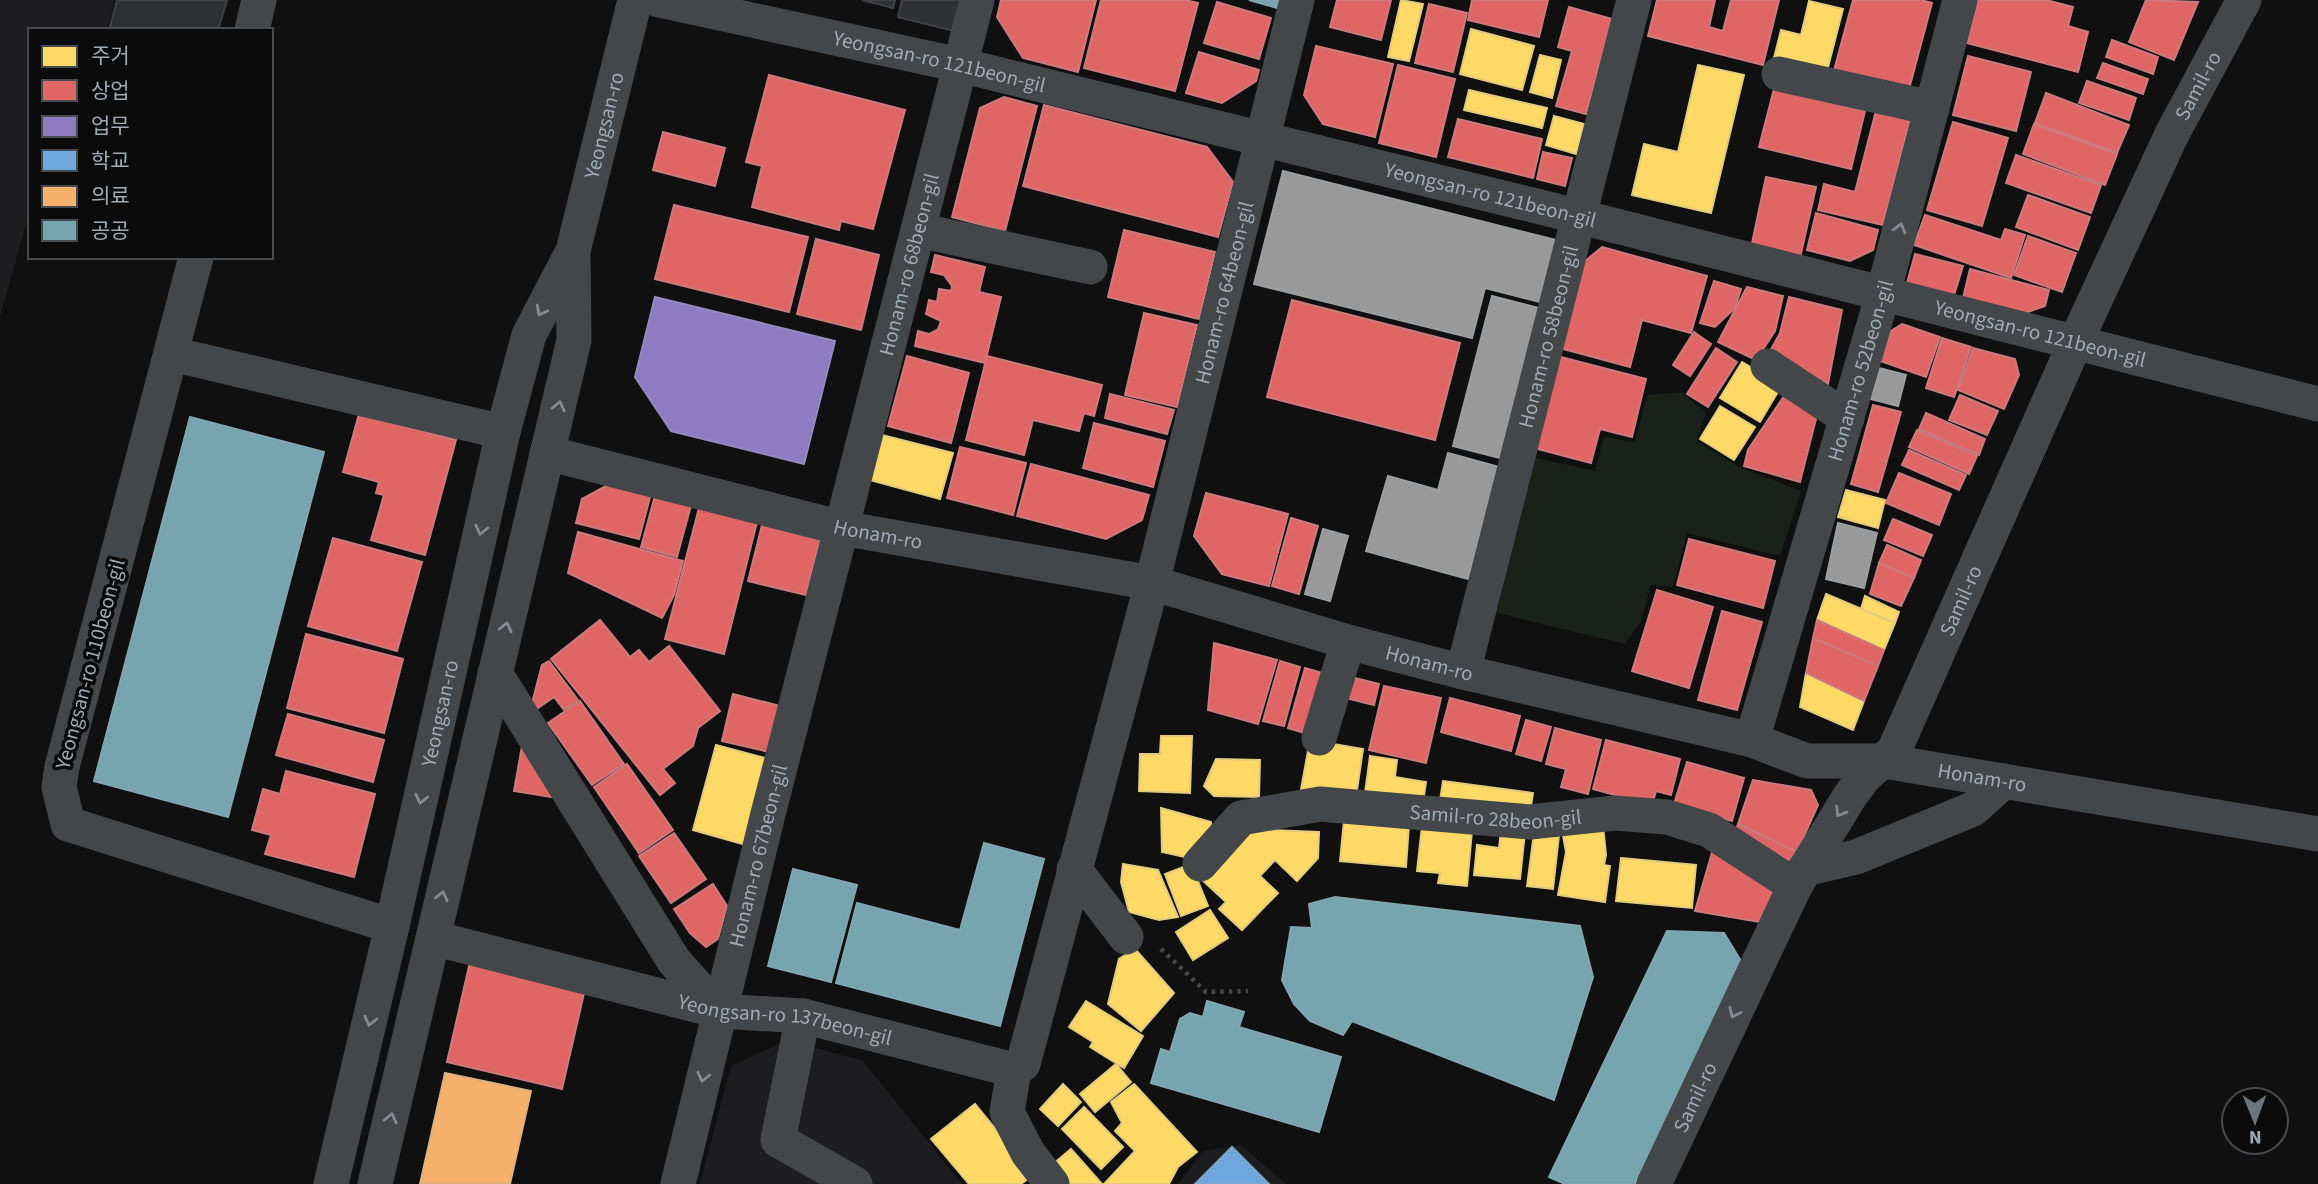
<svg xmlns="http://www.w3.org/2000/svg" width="2318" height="1184" font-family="'Source Sans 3','Noto Sans KR',sans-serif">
	<rect width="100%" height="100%" fill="#101011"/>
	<!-- built -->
	<g fill="#1d1d1f">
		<path d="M0,0H115L107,30H30V210L0,317Z"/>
		<path d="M788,1040L863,1061L962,1184H700L731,1066Z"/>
		<path d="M1241,1145L1286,1184H1178L1203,1151Z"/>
	</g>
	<!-- green -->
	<path fill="#1a211b" d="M1681,392L1706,412L1697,441L1737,466L1801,491L1780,556L1687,533L1673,587L1651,585L1641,621L1625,644L1497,613L1531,457L1595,471L1604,437L1635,442L1647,395Z"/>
	<!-- homes -->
	<g fill="#ffd966" stroke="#e2cb7d" stroke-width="2">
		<path d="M1401,0L1423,4L1409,61L1388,57Z"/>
		<path d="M1809,1L1843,9L1826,75L1773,62L1781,30L1801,35Z"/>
		<path d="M1471,29L1534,46L1522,90L1460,74Z"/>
		<path d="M1540,55L1561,60L1552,98L1530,92Z"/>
		<path d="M1698,65L1744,75L1711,213L1632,195L1644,144L1678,152Z"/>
		<path d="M1469,90L1547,108L1542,128L1464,110Z"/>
		<path d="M1554,116L1584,124L1576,154L1546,145Z"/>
		<path d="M1742,362L1782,385L1760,422L1720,398Z"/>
		<path d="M1720,406L1755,427L1734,460L1700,439Z"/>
		<path d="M882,435L953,453L940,499L870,480Z"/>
		<path d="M1846,490L1885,500L1878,528L1838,517Z"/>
		<path d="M1826,594L1895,623L1884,650L1817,620Z"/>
		<path d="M1865,596L1899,612L1895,623L1861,609Z"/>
		<path d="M1806,673L1864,701L1853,730L1800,707Z"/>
		<path d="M1161,736H1192L1190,793L1139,791L1140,754H1160Z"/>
		<path d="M1310,740L1363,749L1355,804L1300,795Z"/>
		<path d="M716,745L769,759L746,845L693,830Z"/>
		<path d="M1370,756L1397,760L1395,777L1426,782L1423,802L1365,793Z"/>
		<path d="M1216,759L1260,760L1259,797L1214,796L1204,786Z"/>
		<path d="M1443,781L1533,793L1529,819L1439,807Z"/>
		<path d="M1161,808L1211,822L1212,845L1189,858L1162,852Z"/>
		<path d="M1345,810L1409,824L1406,867L1340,861Z"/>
		<path d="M1603,825L1606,855L1604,865L1610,866L1605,902L1558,895L1566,852L1562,830Z"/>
		<path d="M1422,826L1472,831L1467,886L1438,883L1440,873L1417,871Z"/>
		<path d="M1246,829L1319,832L1318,858L1297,881L1275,860L1260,876L1278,893L1242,930L1219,909L1226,902L1200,878Z"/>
		<path d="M1501,830L1525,832L1520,879L1474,875L1477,845L1499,848Z"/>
		<path d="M1534,833L1559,835L1553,889L1527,886Z"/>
		<path d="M1621,858L1696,865L1692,908L1616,901Z"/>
		<path d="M1123,864L1158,870L1178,917L1159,920L1129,912L1121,882Z"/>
		<path d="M1191,864L1208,906L1181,916L1165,874Z"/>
		<path d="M1210,910L1228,938L1193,960L1176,932Z"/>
		<path d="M1135,949L1174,993L1141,1031L1108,1004L1119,959Z"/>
		<path d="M1086,1001L1143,1036L1124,1068L1090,1047L1093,1042L1069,1027Z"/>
		<path d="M1116,1064L1131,1082L1095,1112L1080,1094Z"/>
		<path d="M1063,1084L1081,1102L1058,1126L1040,1109Z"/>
		<path d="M1134,1084L1197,1152L1178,1167L1169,1184H1104L1135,1151L1115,1131L1122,1123L1111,1102Z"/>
		<path d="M975,1104L1033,1175L1021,1184H969L931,1139Z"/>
		<path d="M1084,1107L1123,1147L1101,1169L1062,1129Z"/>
		<path d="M1071,1149L1102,1184H1059L1046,1170Z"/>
	</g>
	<!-- shops -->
	<g fill="#e06666" stroke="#cc7a7d" stroke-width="2">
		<path d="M1001,0H1096L1078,72L1023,58L997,17Z"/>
		<path d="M1101,0H1185L1198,3L1175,91L1084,68Z"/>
		<path d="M1337,0H1391L1381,40L1330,27Z"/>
		<path d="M1472,0H1548L1539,37L1468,20Z"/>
		<path d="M1657,0H1715L1709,27L1723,31L1731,0H1779L1763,65L1648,36Z"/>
		<path d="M1853,0H1921L1932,3L1908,93L1833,74Z"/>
		<path d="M1978,0H2046L2073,7L2068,26L2088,32L2078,72L1967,43Z"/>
		<path d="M2146,0L2198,2L2174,60L2129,42Z"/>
		<path d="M1217,2L1271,18L1259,59L1204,43Z"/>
		<path d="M1429,4L1467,13L1453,72L1415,63Z"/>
		<path d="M1569,7L1612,19L1586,114L1556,106L1572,51L1558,47Z"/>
		<path d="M2112,40L2158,57L2153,74L2106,57Z"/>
		<path d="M1316,46L1393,64L1375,137L1323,124L1304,95Z"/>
		<path d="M1199,52L1259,70L1256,81L1222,103L1186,93Z"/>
		<path d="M1968,56L2031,72L2016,131L1953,115Z"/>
		<path d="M2103,63L2148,79L2143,94L2097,78Z"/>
		<path d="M1398,65L1455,79L1436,157L1379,143Z"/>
		<path d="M769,75L905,110L873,229L841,221L839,230L752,207L762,166L746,162Z"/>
		<path d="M2087,81L2136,98L2129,120L2079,103Z"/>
		<path d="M1774,89L1865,111L1851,169L1759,147Z"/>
		<path d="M2046,93L2129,125L2117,153L2035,123Z"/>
		<path d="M1004,97L1037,106L1005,231L952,217L980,108Z"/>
		<path d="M1044,105L1207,147L1233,182L1218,237L1023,186Z"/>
		<path d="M1877,107L1911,115L1883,225L1818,210L1824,184L1855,192Z"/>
		<path d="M1458,119L1542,139L1533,178L1448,157Z"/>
		<path d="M1953,122L2008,138L1982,226L1927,210Z"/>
		<path d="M2034,124L2117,154L2105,185L2023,154Z"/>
		<path d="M663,132L725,148L715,186L653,170Z"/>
		<path d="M1543,152L1572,158L1565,186L1537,179Z"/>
		<path d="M2016,155L2101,185L2091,213L2006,183Z"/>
		<path d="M1766,177L1816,187L1800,258L1751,248Z"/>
		<path d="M2028,195L2090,217L2078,250L2016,227Z"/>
		<path d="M674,205L808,237L789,312L655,279Z"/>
		<path d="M1816,213L1878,230L1873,250L1850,261L1807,250Z"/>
		<path d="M1925,215L2001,240L2005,229L2025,235L2011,278L1914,245Z"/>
		<path d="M1124,230L1215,252L1199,319L1108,297Z"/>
		<path d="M2028,236L2076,253L2062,292L2014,275Z"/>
		<path d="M816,239L879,255L861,330L797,314Z"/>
		<path d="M1602,247L1707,276L1691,333L1642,320L1630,367L1556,347L1578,267Z"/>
		<path d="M1915,254L1963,266L1954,295L1907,283Z"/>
		<path d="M935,255L985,267L979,292L1001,297L985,363L915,346L918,331L929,334L938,329L941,321L926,314L929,300L937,302L939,289L951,291L952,286L944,275L931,272Z"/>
		<path d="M1970,269L2049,290L2045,306L2022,314L1963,298Z"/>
		<path d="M1714,281L1741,289L1735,308L1715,327L1700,323Z"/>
		<path d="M1747,287L1783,296L1775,331L1756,360L1718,342Z"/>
		<path d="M1789,297L1842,310L1828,384L1769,353L1780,333Z"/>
		<path d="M1292,300L1460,343L1435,440L1267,397Z"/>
		<path d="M1144,313L1197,325L1177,407L1125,395Z"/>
		<path d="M1902,324L1940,337L1926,377L1880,361L1891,331Z"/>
		<path d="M1694,332L1711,344L1690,376L1673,365Z"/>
		<path d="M1942,338L1971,347L1954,397L1926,388Z"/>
		<path d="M1716,348L1737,362L1708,407L1687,394Z"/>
		<path d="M1973,348L2015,359L2019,375L2004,409L1958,390Z"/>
		<path d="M907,356L969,373L951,443L888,426Z"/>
		<path d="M987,356L1102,385L1094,416L1084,413L1079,431L1033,420L1024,455L966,440Z"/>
		<path d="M1557,356L1646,379L1632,437L1600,429L1591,463L1534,448Z"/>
		<path d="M1786,393L1818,411L1800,482L1744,466L1748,450Z"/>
		<path d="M1110,394L1174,410L1167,434L1105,418Z"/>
		<path d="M1960,395L1998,411L1987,435L1949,420Z"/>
		<path d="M1873,405L1901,412L1878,492L1851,484Z"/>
		<path d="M1926,413L1985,439L1979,455L1919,429Z"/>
		<path d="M359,414L456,440L425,555L371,540L384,495L376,493L379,482L343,472Z"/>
		<path d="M1094,423L1165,441L1153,487L1083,468Z"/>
		<path d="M1917,430L1977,456L1969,474L1909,447Z"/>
		<path d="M960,447L1026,463L1013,515L947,498Z"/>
		<path d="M1909,450L1966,475L1959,490L1902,465Z"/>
		<path d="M1031,464L1149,495L1142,520L1106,539L1017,516Z"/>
		<path d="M1899,473L1951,494L1939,525L1886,503Z"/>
		<path d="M615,481L652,490L639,539L576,523L582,499Z"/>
		<path d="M656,492L692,502L677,557L641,547Z"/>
		<path d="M1206,493L1288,514L1269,586L1222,574L1194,536Z"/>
		<path d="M700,504L758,518L724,654L665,639Z"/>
		<path d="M1291,518L1318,526L1299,594L1272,586Z"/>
		<path d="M1893,519L1932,535L1923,556L1884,540Z"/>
		<path d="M763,521L821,535L806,595L748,581Z"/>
		<path d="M578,532L683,561L674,595L662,618L568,573Z"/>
		<path d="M333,538L422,562L397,651L308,626Z"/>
		<path d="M1689,539L1775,561L1763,608L1677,585Z"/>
		<path d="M1887,545L1921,560L1914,578L1879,563Z"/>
		<path d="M1879,563L1914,578L1901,606L1870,594Z"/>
		<path d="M1657,590L1713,607L1689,688L1632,671Z"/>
		<path d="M1722,611L1762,622L1737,710L1698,700Z"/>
		<path d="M600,620L630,657L639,650L649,662L669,646L720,711L698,728L693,746L663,769L675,783L660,795L551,659Z"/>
		<path d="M1817,620L1884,650L1878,666L1813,638Z"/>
		<path d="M306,634L403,659L384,733L287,708Z"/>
		<path d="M1813,638L1878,666L1864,701L1806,673Z"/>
		<path d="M1214,643L1277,660L1258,724L1208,710Z"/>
		<path d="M549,661L578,700L564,710L554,697L538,708L532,703L542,665Z"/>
		<path d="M1280,661L1300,667L1284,726L1263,721Z"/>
		<path d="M1305,668L1329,675L1311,735L1288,728Z"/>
		<path d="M1343,675L1379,684L1374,705L1338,696Z"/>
		<path d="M1384,686L1441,698L1426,763L1369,750Z"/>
		<path d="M733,694L780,706L769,752L722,741Z"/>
		<path d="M1450,698L1520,716L1511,751L1441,732Z"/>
		<path d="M580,701L624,764L592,785L548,723Z"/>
		<path d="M288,714L384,740L373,782L276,755Z"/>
		<path d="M1526,720L1551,727L1541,761L1516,754Z"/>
		<path d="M1555,728L1601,740L1588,794L1561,787L1566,769L1546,764Z"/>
		<path d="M1606,740L1680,759L1671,795L1656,791L1652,805L1593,789Z"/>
		<path d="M522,746L557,798L514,791Z"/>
		<path d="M1687,762L1744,778L1732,821L1674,804Z"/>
		<path d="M627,764L673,830L639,853L594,787Z"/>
		<path d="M286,771L375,794L354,877L265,854L271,835L252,830L263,789L280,794Z"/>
		<path d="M1753,780L1811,790L1818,805L1797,852L1738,824Z"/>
		<path d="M1738,824L1797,852L1787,872L1733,840Z"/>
		<path d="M674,833L706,879L671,903L639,856Z"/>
		<path d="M1714,846L1784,887L1765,923L1695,911Z"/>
		<path d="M713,884L727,906L718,939L706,947L690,933L674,909Z"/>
		<path d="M470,962L585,989L562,1089L447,1062Z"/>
	</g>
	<!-- offices -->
	<path fill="#8e7cc3" stroke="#938abe" stroke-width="2" d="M655,297L835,341L804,464L671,431L635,377Z"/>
	<!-- schools -->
	<path fill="#6fa8dc" stroke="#7da9d0" stroke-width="2" d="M1232,1147L1269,1184H1195Z"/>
	<!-- health -->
	<path fill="#f6b26b" stroke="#dcb081" stroke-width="2" d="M445,1073L531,1091L510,1184H420Z"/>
	<!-- public -->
	<g fill="#76a5af" stroke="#82a6b0" stroke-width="2">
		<path d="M1249,0H1279L1277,8Z"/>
		<path d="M190,417L324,452L228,817L94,781Z"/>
		<path d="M984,843L1044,859L1000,1026L836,983L857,903L960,930Z"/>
		<path d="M793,869L857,885L831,982L768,966Z"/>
		<path d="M1335,897L1580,926L1593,977L1554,1100L1352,1021L1343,1035L1310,1021L1294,1004L1282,980L1291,927L1312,928L1309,904Z"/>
		<path d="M1667,931L1724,933L1741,961L1635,1184H1565L1549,1177Z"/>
		<path d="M1207,1001L1244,1012L1239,1027L1341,1057L1319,1132L1151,1083L1161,1049L1170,1052L1180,1019L1190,1013L1203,1017Z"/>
	</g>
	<!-- industry -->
	<g fill="#999" stroke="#9b9ea1" stroke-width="2">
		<path d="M1283,171L1556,240L1540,302L1485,288L1472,338L1254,284Z"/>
		<path d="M1492,296L1539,308L1500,458L1453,446Z"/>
		<path d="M1879,368L1906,375L1898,406L1871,399Z"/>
		<path d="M1448,453L1499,467L1468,579L1366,551L1388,476L1438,490Z"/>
		<path d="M1838,523L1877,533L1864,588L1826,579Z"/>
		<path d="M1323,529L1348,536L1330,601L1305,594Z"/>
	</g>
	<!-- building -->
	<g fill="#303133" stroke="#3e4245" stroke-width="2">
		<path d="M117,0H227L218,30H109Z"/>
		<path d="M862,0H895L893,8Z"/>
		<path d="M902,0H962L954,31L898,17Z"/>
	</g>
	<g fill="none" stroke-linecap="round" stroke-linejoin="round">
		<!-- path -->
		<path stroke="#45484b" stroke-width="4.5" stroke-dasharray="3.5 5" stroke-linecap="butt" d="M1161,949L1206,992L1248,991"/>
		<!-- minor -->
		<g stroke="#444749" stroke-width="35">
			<path id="s1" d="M659,0L960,65L1577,216L2318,404"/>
			<path d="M252,30L259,0"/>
			<path d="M1779,74L1932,108"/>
			<path d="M918,230L1090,267"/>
			<path d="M196,257L62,767L59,787L68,824L392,926"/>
			<path d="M172,354L503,432"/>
			<path d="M1768,366L1847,418"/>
			<path id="s2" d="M547,453L842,528L1152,583L1348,642L1463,672L1752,740L1807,761H1884L2318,834"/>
			<path id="s3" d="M1463,672L1634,0"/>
			<path d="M495,673L674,961L719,1011"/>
			<path d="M1319,738L1348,642"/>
			<path id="s4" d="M1752,740L1883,294L1960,0"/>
			<path id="s5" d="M1200,864L1241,818L1320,804L1530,822L1615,813L1667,817L1709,830L1795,886"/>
			<path d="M1074,869L1126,937"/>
			<path d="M1805,869L1856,857L1973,809L2004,781"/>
			<path id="s6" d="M433,938L719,1011L803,1016L1014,1070"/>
			<path d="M803,1016L778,1140L855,1184"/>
			<path id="s7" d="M1014,1070L1023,1064L1152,583L1297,0"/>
			<path d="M1014,1070L1007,1112L1028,1153L1052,1184"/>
			<path id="s8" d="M331,1184L392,926L503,432L529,335L573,251L635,0"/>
			<path d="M375,1184L574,340L573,254"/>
			<path id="s9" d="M678,1184L767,818L977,0"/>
			<path id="s10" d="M1654,1184L1795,886L1850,796L1865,776L1894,751L2076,341L2172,134L2244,0"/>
		</g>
	</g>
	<!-- one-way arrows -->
	<defs><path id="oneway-chevron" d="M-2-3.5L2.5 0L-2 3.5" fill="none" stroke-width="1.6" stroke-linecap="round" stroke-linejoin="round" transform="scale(1.75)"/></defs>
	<g stroke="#848c93">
		<use href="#oneway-chevron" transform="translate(1900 228) rotate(-75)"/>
		<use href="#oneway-chevron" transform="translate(541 311) rotate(118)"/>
		<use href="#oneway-chevron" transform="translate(559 406) rotate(-77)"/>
		<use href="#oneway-chevron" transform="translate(481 530) rotate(103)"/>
		<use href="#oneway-chevron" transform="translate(506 627) rotate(-77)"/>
		<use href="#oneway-chevron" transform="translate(421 799) rotate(103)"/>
		<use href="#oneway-chevron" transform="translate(1840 812) rotate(121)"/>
		<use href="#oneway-chevron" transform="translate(442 896) rotate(-77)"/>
		<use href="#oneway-chevron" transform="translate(1734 1013) rotate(115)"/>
		<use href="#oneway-chevron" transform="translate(370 1021) rotate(103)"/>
		<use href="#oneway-chevron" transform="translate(703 1077) rotate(103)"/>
		<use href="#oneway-chevron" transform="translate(391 1118) rotate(-77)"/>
	</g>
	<g text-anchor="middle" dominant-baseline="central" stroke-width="7" stroke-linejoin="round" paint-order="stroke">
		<!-- street labels -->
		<g font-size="21" fill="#9faab3" stroke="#0b0b0c">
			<text stroke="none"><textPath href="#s1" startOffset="287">Yeongsan-ro 121beon-gil</textPath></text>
			<text stroke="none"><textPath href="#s10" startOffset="1230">Samil-ro</textPath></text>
			<text stroke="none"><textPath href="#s8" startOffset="1096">Yeongsan-ro</textPath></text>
			<text stroke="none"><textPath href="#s1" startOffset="854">Yeongsan-ro 121beon-gil</textPath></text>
			<text stroke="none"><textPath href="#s9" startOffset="948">Honam-ro 68beon-gil</textPath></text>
			<text stroke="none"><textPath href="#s7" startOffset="808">Honam-ro 64beon-gil</textPath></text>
			<text stroke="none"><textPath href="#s1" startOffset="1421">Yeongsan-ro 121beon-gil</textPath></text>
			<text stroke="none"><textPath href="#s3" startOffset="346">Honam-ro 58beon-gil</textPath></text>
			<text stroke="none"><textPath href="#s4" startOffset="385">Honam-ro 52beon-gil</textPath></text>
			<text stroke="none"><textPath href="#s2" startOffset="341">Honam-ro</textPath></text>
			<text stroke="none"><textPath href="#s10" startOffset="663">Samil-ro</textPath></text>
			<text stroke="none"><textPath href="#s2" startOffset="908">Honam-ro</textPath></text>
			<text transform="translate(90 664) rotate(-75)">Yeongsan-ro 110beon-gil</text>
			<text stroke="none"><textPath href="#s8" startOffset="483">Yeongsan-ro</textPath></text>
			<text stroke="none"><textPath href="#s2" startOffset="1475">Honam-ro</textPath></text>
			<text stroke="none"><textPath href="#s5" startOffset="318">Samil-ro 28beon-gil</textPath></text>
			<text stroke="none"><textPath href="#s9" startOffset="338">Honam-ro 67beon-gil</textPath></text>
			<text stroke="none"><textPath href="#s6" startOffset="362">Yeongsan-ro 137beon-gil</textPath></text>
			<text stroke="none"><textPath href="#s10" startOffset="96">Samil-ro</textPath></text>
		</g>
	</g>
	<!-- legend -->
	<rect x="28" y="28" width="245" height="231" fill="#0b0b0c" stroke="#464b4f" stroke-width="2"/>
	<rect x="42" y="46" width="35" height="21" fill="#ffd966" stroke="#464b4f" stroke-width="2"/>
	<text x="91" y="63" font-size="21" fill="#9faab3">주거</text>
	<rect x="42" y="80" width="35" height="21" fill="#e06666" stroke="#464b4f" stroke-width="2"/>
	<text x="91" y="98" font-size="21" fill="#9faab3">상업</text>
	<rect x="42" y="116" width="35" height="21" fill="#8e7cc3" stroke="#464b4f" stroke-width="2"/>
	<text x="91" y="133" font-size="21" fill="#9faab3">업무</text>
	<rect x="42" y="150" width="35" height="21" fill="#6fa8dc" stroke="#464b4f" stroke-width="2"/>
	<text x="91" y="168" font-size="21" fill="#9faab3">학교</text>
	<rect x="42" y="186" width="35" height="21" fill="#f6b26b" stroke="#464b4f" stroke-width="2"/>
	<text x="91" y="203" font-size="21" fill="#9faab3">의료</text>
	<rect x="42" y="220" width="35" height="21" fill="#76a5af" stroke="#464b4f" stroke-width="2"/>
	<text x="91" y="238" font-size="21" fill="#9faab3">공공</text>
	<!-- north arrow -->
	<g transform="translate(2255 1121) rotate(179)"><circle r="33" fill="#0b0b0c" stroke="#464b4f" stroke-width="2"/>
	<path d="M0-5L12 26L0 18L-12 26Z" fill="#6d747a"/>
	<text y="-10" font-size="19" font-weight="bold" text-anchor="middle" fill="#9faab3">N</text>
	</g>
</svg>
